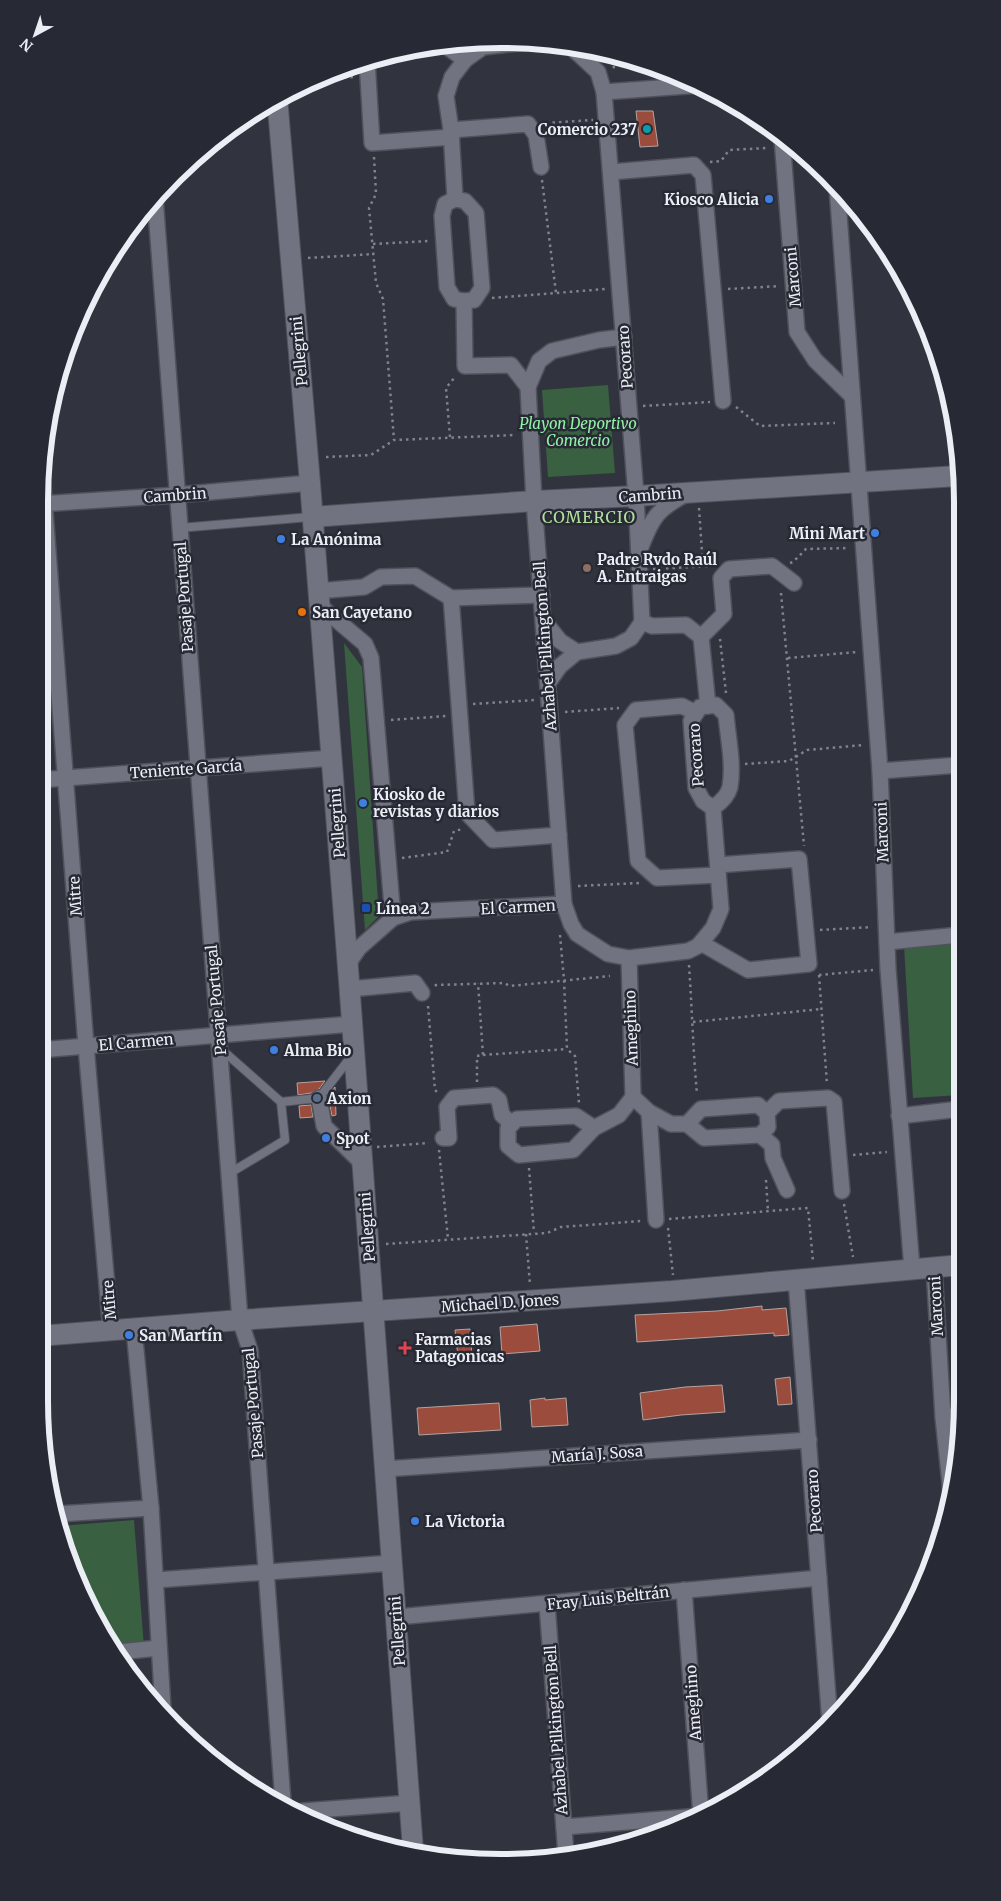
<svg xmlns="http://www.w3.org/2000/svg" width="1001" height="1901" font-family="Merriweather,serif">
	<rect width="100%" height="100%" fill="#31333e"/>
	<!-- green -->
	<g fill="#396041">
		<path d="M608,385L615,473L548,477L542,390Z"/>
		<path d="M344,643L362,667L379,916L365,930Z"/>
		<path d="M960,940V1095L913,1098L904,946Z"/>
		<path d="M134,1520L144,1647L117,1650L63,1549L59,1526Z"/>
	</g>
	<!-- building -->
	<g fill="#9c4c3c" stroke="#b3a3a0">
		<path d="M636,111H653L658,146L640,147Z"/>
		<path d="M325,1081L319,1089L311,1093L298,1095L297,1083Z"/>
		<path d="M335,1087L336,1115L332,1116L328,1096Z"/>
		<path d="M311,1105L313,1117L300,1118L299,1106Z"/>
		<path d="M762,1306V1310L786,1308L789,1335L774,1336V1333L637,1342L635,1315L717,1311Z"/>
		<path d="M537,1324L540,1351L502,1354L500,1327Z"/>
		<path d="M470,1329L472,1356L458,1357L455,1330Z"/>
		<path d="M790,1377L792,1404L778,1405L775,1379Z"/>
		<path d="M722,1385L725,1412L681,1415L643,1420L640,1393L685,1387Z"/>
		<path d="M545,1398V1400L566,1398L568,1425L532,1427L530,1400Z"/>
		<path d="M499,1403L501,1430L419,1435L417,1408Z"/>
	</g>
	<g fill="none" stroke-linecap="round" stroke-linejoin="round">
		<!-- service casing -->
		<g stroke="#50525b" stroke-width="10">
			<g id="service">
				<path d="M179,528L310,517"/>
				<path d="M221,1049L281,1102L319,1098L350,1058"/>
				<path d="M230,1173L285,1140L281,1102"/>
			</g>
		</g>
		<!-- minor casing -->
		<g stroke="#50525b" stroke-width="18">
			<g id="minor">
				<path d="M442,43L465,60"/>
				<path d="M570,46L598,72L604,92L636,496L642,622"/>
				<path d="M367,60L372,143L452,137"/>
				<path d="M604,92L701,85"/>
				<path d="M260,107L277,106"/>
				<path d="M451,130L528,124L536,135L541,167"/>
				<path d="M782,138L797,332L815,360L852,396"/>
				<path d="M611,172L694,165L703,175L723,401"/>
				<path d="M837,187L880,771L888,969L912,1269"/>
				<path d="M155,197L240,1320L250,1350L283,1802"/>
				<path d="M455,199L465,201L476,213L482,288L474,300L464,301L454,299L447,287L442,216L445,204Z"/>
				<path d="M455,199L451,130L446,96L452,77L465,60L483,47L536,41"/>
				<path d="M464,301L465,366L511,365L528,387"/>
				<path d="M624,337L599,340L552,351L539,361L528,387L534,501L564,904L571,924L577,934L608,954L629,958L688,951L698,946L713,928L721,909L713,808L703,801L696,788L691,721L700,707L716,705L726,715C728,738 734,764 730,787C728,796 720,803 713,808"/>
				<path d="M41,460L86,1046L111,1332"/>
				<path d="M40,504L177,495L310,483"/>
				<path d="M641,547C652,517 658,509 686,494"/>
				<path d="M318,591L364,587L381,577L415,576L451,598"/>
				<path d="M542,595L451,598L452,610L467,813L493,840L559,835"/>
				<path d="M319,605L365,644L371,658L393,918"/>
				<path d="M544,621L560,641L577,652"/>
				<path d="M642,622L652,626L686,625L701,637L708,706"/>
				<path d="M701,637L724,614L721,578L729,569L772,566L794,583"/>
				<path d="M548,683L560,666L577,652L616,646L631,638L642,622"/>
				<path d="M696,713L682,706L636,710L625,725L638,861L657,878L718,875"/>
				<path d="M880,771L959,765"/>
				<path d="M39,780L332,758"/>
				<path d="M887,942L960,935"/>
				<path d="M701,943L748,970L809,964L799,859L718,865"/>
				<path d="M629,958L633,1097"/>
				<path d="M347,965L359,948L393,918L411,912L564,904"/>
				<path d="M350,989L415,983L422,993"/>
				<path d="M39,1050L352,1024"/>
				<path d="M319,1098L324,1126L362,1163"/>
				<path d="M649,1112L656,1220"/>
				<path d="M767,1113L779,1101L828,1098L834,1102L842,1191"/>
				<path d="M899,1116L960,1109"/>
				<path d="M594,1128L576,1116L517,1119L508,1128V1146L519,1155L573,1150L594,1128L619,1115L633,1097L649,1112L671,1124H687L704,1138L760,1135L768,1127L767,1113L758,1105L701,1109L687,1124"/>
				<path d="M760,1135L772,1145L773,1158L787,1190"/>
				<path d="M443,1138H449L447,1107L454,1098L493,1095L499,1100L502,1115L512,1124"/>
				<path d="M934,1268L943,1417L951,1493"/>
				<path d="M796,1279L830,1723"/>
				<path d="M134,1329L151,1508L163,1709"/>
				<path d="M943,1417L961,1415"/>
				<path d="M385,1469L809,1440"/>
				<path d="M58,1514L151,1508"/>
				<path d="M156,1580L392,1563"/>
				<path d="M684,1590L701,1816"/>
				<path d="M547,1604L566,1855"/>
				<path d="M397,1617L819,1578"/>
				<path d="M118,1652L159,1648"/>
				<path d="M303,1811L410,1803"/>
				<path d="M564,1827L701,1816"/>
			</g>
		</g>
		<!-- tertiary casing -->
		<g stroke="#50525b" stroke-width="22">
			<g id="tertiary">
				<path d="M277,97L310,483L349,981L413,1850"/>
				<path d="M312,517L534,501L636,496L958,476"/>
				<path d="M39,1336L240,1320L672,1291L961,1265"/>
			</g>
		</g>
		<!-- path -->
		<g stroke="#81838c" stroke-width="2.5" stroke-dasharray="2.5 4" stroke-linecap="butt">
			<path d="M612,53L614,69"/>
			<path d="M318,79L354,77"/>
			<path d="M546,123L593,120"/>
			<path d="M374,157L376,194L369,208L376,283L383,299L394,440"/>
			<path d="M710,162L721,161L729,150L767,148"/>
			<path d="M542,180L556,293"/>
			<path d="M373,244L429,241"/>
			<path d="M308,258L374,254"/>
			<path d="M728,289L780,286"/>
			<path d="M492,298L606,289"/>
			<path d="M643,406L710,402"/>
			<path d="M736,407L760,426L835,423"/>
			<path d="M450,437L446,388L455,377"/>
			<path d="M326,457L371,455L394,440L515,435"/>
			<path d="M699,508L703,567"/>
			<path d="M790,563L793,562L806,549L849,548"/>
			<path d="M653,569L712,566"/>
			<path d="M781,593L804,846"/>
			<path d="M720,639L726,693"/>
			<path d="M788,658L857,652"/>
			<path d="M473,704L535,700"/>
			<path d="M565,712L619,708"/>
			<path d="M391,720L446,716"/>
			<path d="M745,764L789,761L807,750L864,745"/>
			<path d="M402,858L447,852L454,831L463,829"/>
			<path d="M578,886L640,883"/>
			<path d="M820,930L872,927"/>
			<path d="M560,935L564,980L567,1049L575,1056L579,1103"/>
			<path d="M689,965C692,1008 693,1051 697,1094"/>
			<path d="M819,975L827,1084"/>
			<path d="M819,975L873,970"/>
			<path d="M435,986L436,985L504,983L510,986L610,976"/>
			<path d="M428,1006L435,1090L439,1094"/>
			<path d="M693,1022L821,1009"/>
			<path d="M483,1055L567,1049"/>
			<path d="M477,1082V1056L483,1055L478,983"/>
			<path d="M377,1147L429,1143"/>
			<path d="M439,1150L448,1239"/>
			<path d="M853,1155L887,1152"/>
			<path d="M529,1168L534,1233"/>
			<path d="M766,1180L768,1211"/>
			<path d="M844,1204L853,1257"/>
			<path d="M669,1219L808,1208L813,1261"/>
			<path d="M668,1228L673,1275"/>
			<path d="M526,1234L530,1285"/>
			<path d="M386,1244L547,1233L561,1227L641,1221"/>
		</g>
		<!-- service -->
		<use href="#service" stroke="#717480" stroke-width="8"/>
		<!-- minor -->
		<use href="#minor" stroke="#717480" stroke-width="15"/>
		<!-- tertiary -->
		<use href="#tertiary" stroke="#717480" stroke-width="20"/>
	</g>
	<!-- markers -->
	<circle fill="#0f9aa8" stroke="#272934" stroke-width="2" cx="647" cy="129" r="5"/>
	<g fill="#3f7fe0" stroke="#272934" stroke-width="2">
		<circle cx="769" cy="199" r="5"/>
		<circle cx="875" cy="533" r="5"/>
		<circle cx="281" cy="539" r="5"/>
		<circle cx="363" cy="803" r="5"/>
		<circle cx="274" cy="1050" r="5"/>
		<circle cx="326" cy="1138" r="5"/>
		<circle cx="129" cy="1335" r="5"/>
		<circle cx="415" cy="1521" r="5"/>
	</g>
	<circle fill="#8d6e63" stroke="#272934" stroke-width="2" cx="587" cy="568" r="5"/>
	<circle fill="#e8710a" stroke="#272934" stroke-width="2" cx="302" cy="612" r="5"/>
	<rect fill="#1a4fb4" stroke="#272934" stroke-width="2" x="361" y="903" width="10" height="10" rx="2.5"/>
	<circle fill="#5c6f8a" stroke="#272934" stroke-width="2" cx="317" cy="1098" r="5"/>
	<path fill="#e0444e" stroke="#272934" stroke-width="2" d="M402.5 1340.5h5v5h5v5h-5v5h-5v-5h-5v-5h5z"/>
	<g text-anchor="middle" dominant-baseline="central" stroke-width="5" stroke-linejoin="round" paint-order="stroke">
		<!-- poi labels -->
		<g font-size="15" font-weight="bold" fill="#eceef5" stroke="#272934" text-anchor="start">
			<text x="637" y="129" text-anchor="end">Comercio 237</text>
			<text x="759" y="199" text-anchor="end">Kiosco Alicia</text>
			<text x="865" y="533" text-anchor="end">Mini Mart</text>
			<text x="291" y="539">La Anónima</text>
			<text x="597" y="559">Padre Rvdo Raúl<tspan x="597" dy="17">A. Entraigas</tspan></text>
			<text x="312" y="612">San Cayetano</text>
			<text x="373" y="794">Kiosko de<tspan x="373" dy="17">revistas y diarios</tspan></text>
			<text x="376" y="908">Línea 2</text>
			<text x="284" y="1050">Alma Bio</text>
			<text x="327" y="1098">Axion</text>
			<text x="336" y="1138">Spot</text>
			<text x="139" y="1335">San Martín</text>
			<text x="415" y="1339">Farmacias<tspan x="415" dy="17">Patagonicas</tspan></text>
			<text x="425" y="1521">La Victoria</text>
		</g>
		<!-- street labels -->
		<g font-size="15" fill="#eceef5" stroke="#272934">
			<text transform="translate(793 277) rotate(-95)">Marconi</text>
			<text transform="translate(299 351) rotate(-95)">Pellegrini</text>
			<text transform="translate(625 357) rotate(-94)">Pecoraro</text>
			<text transform="translate(175 495) rotate(-4)">Cambrin</text>
			<text transform="translate(650 495) rotate(-4)">Cambrin</text>
			<text transform="translate(184 597) rotate(-94)">Pasaje Portugal</text>
			<text transform="translate(545 646) rotate(-94)">Azhabel Pilkington Bell</text>
			<text transform="translate(696 755) rotate(-94)">Pecoraro</text>
			<text transform="translate(186 769) rotate(-4)">Teniente García</text>
			<text transform="translate(337 823) rotate(-94)">Pellegrini</text>
			<text transform="translate(882 832) rotate(-92)">Marconi</text>
			<text transform="translate(75 896) rotate(-94)">Mitre</text>
			<text transform="translate(518 907) rotate(-3)">El Carmen</text>
			<text transform="translate(216 1000) rotate(-95)">Pasaje Portugal</text>
			<text transform="translate(631 1028) rotate(-92)">Ameghino</text>
			<text transform="translate(136 1042) rotate(-5)">El Carmen</text>
			<text transform="translate(367 1227) rotate(-94)">Pellegrini</text>
			<text transform="translate(109 1300) rotate(-95)">Mitre</text>
			<text transform="translate(500 1303) rotate(-4)">Michael D. Jones</text>
			<text transform="translate(936 1306) rotate(-93)">Marconi</text>
			<text transform="translate(253 1403) rotate(-95)">Pasaje Portugal</text>
			<text transform="translate(597 1454) rotate(-4)">María J. Sosa</text>
			<text transform="translate(814 1501) rotate(-94)">Pecoraro</text>
			<text transform="translate(608 1598) rotate(-6)">Fray Luis Beltrán</text>
			<text transform="translate(397 1631) rotate(-94)">Pellegrini</text>
			<text transform="translate(693 1703) rotate(-94)">Ameghino</text>
			<text transform="translate(556 1730) rotate(-94)">Azhabel Pilkington Bell</text>
		</g>
		<!-- park labels -->
		<g font-size="15" font-style="italic" fill="#92f3a6" stroke="#272934">
			<text x="578" y="423">Playon Deportivo<tspan x="578" dy="17">Comercio</tspan></text>
		</g>
		<!-- neighbourhood labels -->
		<g font-size="16" letter-spacing="1" fill="#b2df9d" stroke="#272934">
			<text x="589" y="517">COMERCIO</text>
		</g>
	</g>
	<!-- crop -->
	<path d="M0 0H1001V1901H0ZM501 48H501A453 453 0 0 1 954 501V1401A453 453 0 0 1 501 1854H501A453 453 0 0 1 48 1401V501A453 453 0 0 1 501 48Z" fill="#272934" fill-rule="evenodd"/>
	<path fill="none" stroke="#eceef5" stroke-width="6" d="M501 48H501A453 453 0 0 1 954 501V1401A453 453 0 0 1 501 1854H501A453 453 0 0 1 48 1401V501A453 453 0 0 1 501 48Z"/>
	<!-- north arrow -->
	<g transform="translate(35 35) rotate(220)" stroke="#272934" stroke-width="4" paint-order="stroke">
	<path d="M0-4L9 19L0 12L-9 19Z" fill="#eceef5"/>
	<text y="-8" font-size="14" font-weight="bold" text-anchor="middle" fill="#eceef5">N</text>
	</g>
</svg>
